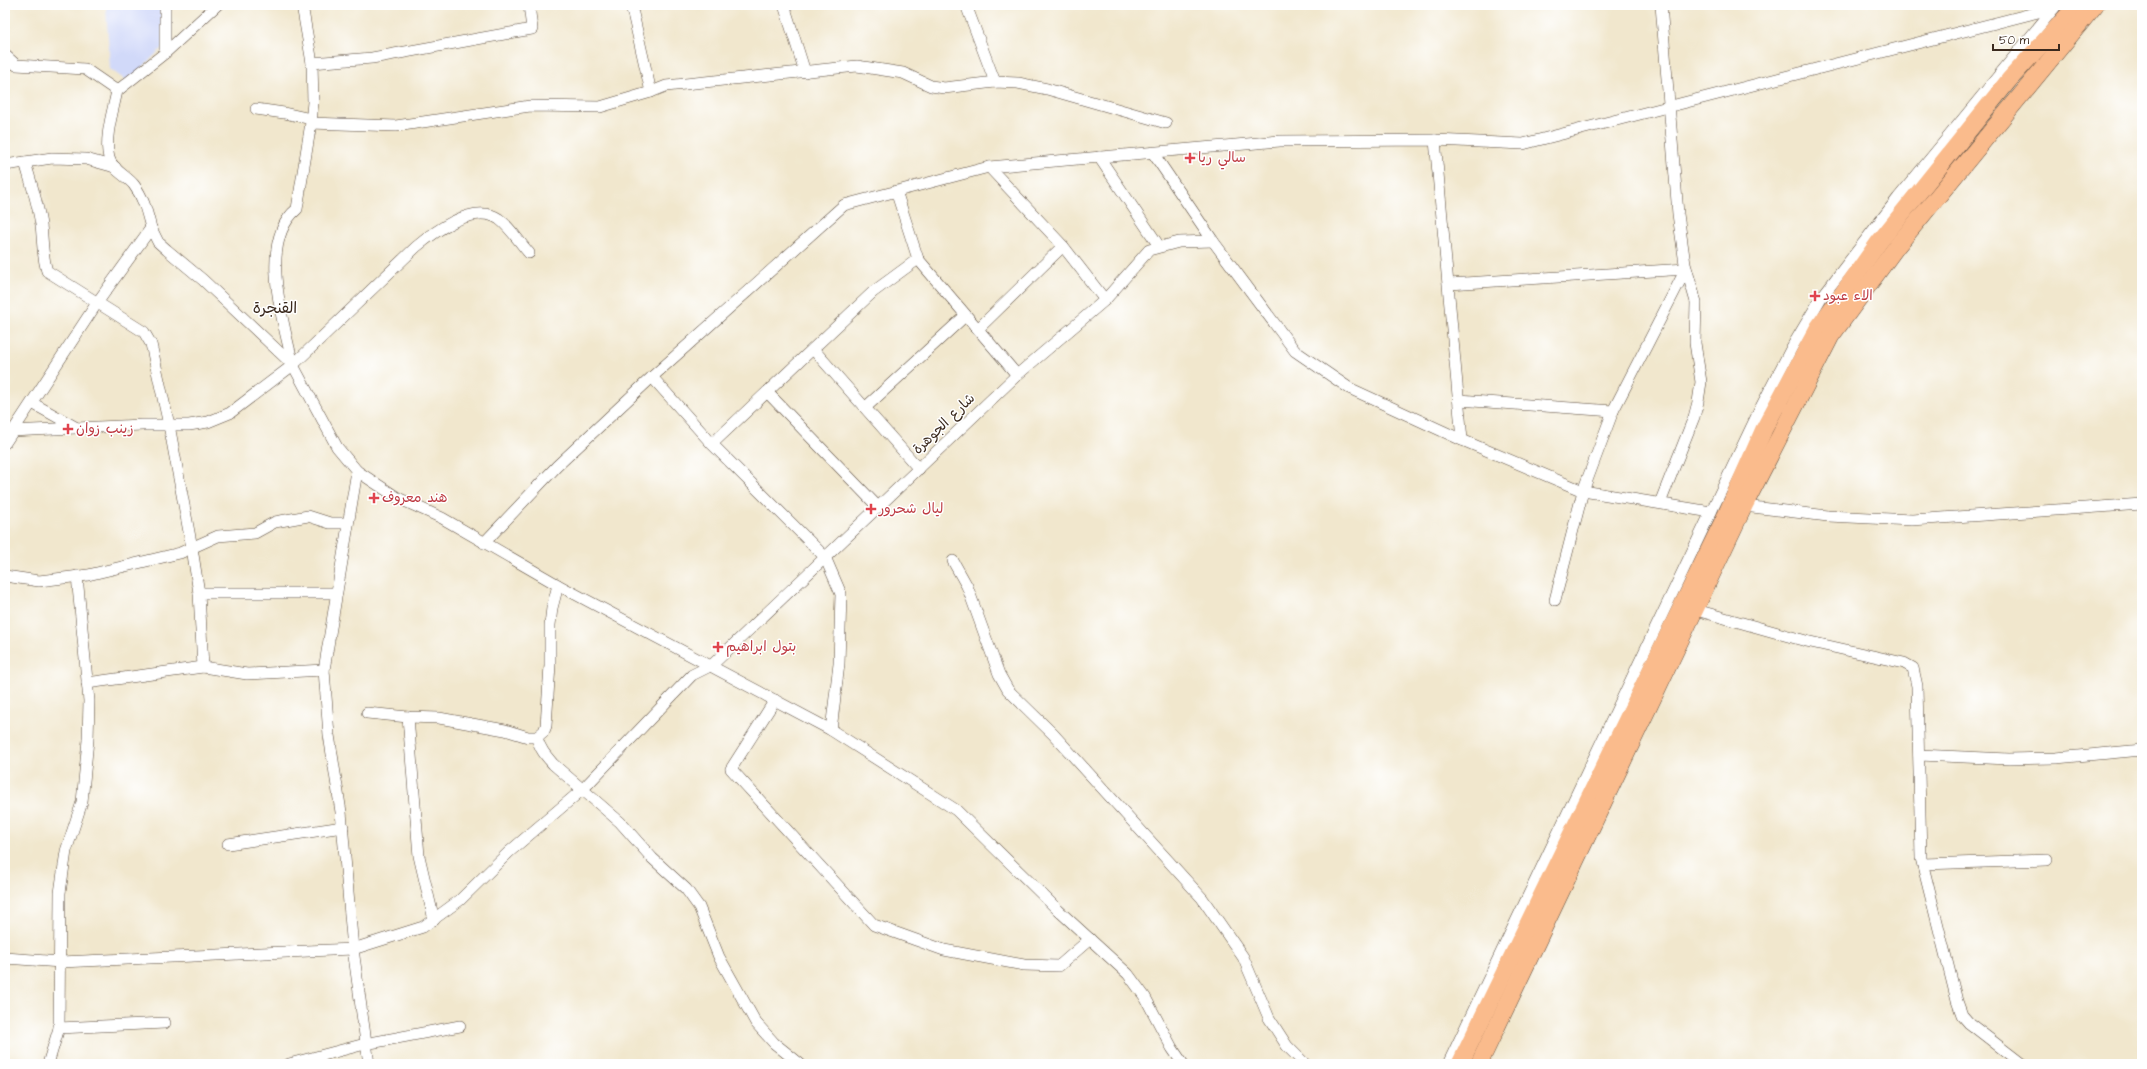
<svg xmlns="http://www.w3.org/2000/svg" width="2147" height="1069" font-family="'Architects Daughter','Playpen Sans Arabic',sans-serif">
	<rect width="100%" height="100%" fill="#fff"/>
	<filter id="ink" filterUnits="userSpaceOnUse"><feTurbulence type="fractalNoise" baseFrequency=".025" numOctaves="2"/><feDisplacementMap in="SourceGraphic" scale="8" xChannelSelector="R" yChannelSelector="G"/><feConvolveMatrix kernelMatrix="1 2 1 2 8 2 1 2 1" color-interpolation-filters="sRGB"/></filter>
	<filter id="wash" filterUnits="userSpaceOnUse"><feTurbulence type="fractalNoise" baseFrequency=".012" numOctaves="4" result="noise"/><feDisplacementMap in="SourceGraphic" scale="16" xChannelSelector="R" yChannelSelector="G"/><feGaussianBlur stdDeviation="0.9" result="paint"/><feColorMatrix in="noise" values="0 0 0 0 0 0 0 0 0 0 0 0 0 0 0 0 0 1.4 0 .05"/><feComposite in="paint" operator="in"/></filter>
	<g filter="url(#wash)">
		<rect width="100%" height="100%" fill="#f1e7cd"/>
		<!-- built -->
		<path fill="#d1d9f9" d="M106,5H162L164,46L128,82L110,69Z"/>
	</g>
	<g filter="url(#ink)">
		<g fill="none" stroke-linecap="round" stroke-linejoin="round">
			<!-- street casing -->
			<g stroke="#564638" stroke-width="12">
				<g id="street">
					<path d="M165,5V53"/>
					<path d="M302,5L312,63L313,102L311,123"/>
					<path d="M631,5L651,92"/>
					<path d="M784,5L805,72"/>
					<path d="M966,5L995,82"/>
					<path d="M5,55L16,65L85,69L117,91"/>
					<path d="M312,63L372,58L532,29L529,5"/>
					<path d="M256,109L284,113L311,119"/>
					<path d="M1435,140L1462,440"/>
					<path d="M1153,153L1213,241L1295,351L1349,388L1462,440L1583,491L1711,512"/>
					<path d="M1099,157L1159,246"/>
					<path d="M25,162C31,183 38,204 41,225C43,241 42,256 47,271L144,332L151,344L169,425L192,548L199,593L203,667"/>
					<path d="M5,165L52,158L86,159L115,167"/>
					<path d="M989,167L1063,246L1105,300"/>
					<path d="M896,191L918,259L1017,375"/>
					<path d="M151,228C147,213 144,198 134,185C127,176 112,170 109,158C104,138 113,111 117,91L165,53L217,5"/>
					<path d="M1449,284L1686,269"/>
					<path d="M979,328L1063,246"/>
					<path d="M813,349L919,469"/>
					<path d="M293,365C284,323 257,242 297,209L311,123L396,126L530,106L600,107L651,92L666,86L857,66L903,73L931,86L944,88L995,82L1018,83L1047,89L1166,123"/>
					<path d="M652,377L712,444L825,557L841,594L839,664L831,730"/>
					<path d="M767,392L878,507"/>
					<path d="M1459,400L1613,411"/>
					<path d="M32,403L77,428"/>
					<path d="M866,407L965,316"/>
					<path d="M10,431L142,425H189L208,422L230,413L293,365L416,247C434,232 474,202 499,219C510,227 520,243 529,253"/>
					<path d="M5,443L97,303L151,228L158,242L167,250L203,280L293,365L337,447L357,471L398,498L442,518L558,585L831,730L956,810L1058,910L1128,974L1145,997L1172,1048L1183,1064"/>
					<path d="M712,444L873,292L918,259"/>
					<path d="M357,471L324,670L329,735L341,812L353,949L369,1064"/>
					<path d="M1660,503L1694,417L1698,402L1701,382L1695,343L1696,302L1685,264L1678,214L1661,5"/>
					<path d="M1744,506L1828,516L1912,520L2142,504"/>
					<path d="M484,543L557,466L652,377L844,205L989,167L1280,141L1435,140L1523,144L2054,8"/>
					<path d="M953,561L967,586L999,674L1008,690L1053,734L1202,898L1243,957L1269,1018L1287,1046L1305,1064"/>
					<path d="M5,576L39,581L88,575L180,553L218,536L255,533L275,522L308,516L330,523H348"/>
					<path d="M199,593H336"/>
					<path d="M1555,600L1583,491L1613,411L1686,269"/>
					<path d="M1696,610L1806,641L1904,663L1913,668L1917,686L1921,858L1957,1001L1962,1015L1969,1023L2022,1064"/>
					<path d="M87,683L203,667L247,674L324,670"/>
					<path d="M775,700L731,769L874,925L944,950L1024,965L1059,966L1090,939"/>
					<path d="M367,713L408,717L439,718L505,730L528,737H537L544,731L546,726L550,665V625L552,608L558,585"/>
					<path d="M408,717L419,856L434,920"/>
					<path d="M537,737C539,748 546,756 553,764L620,822L652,858L686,889L699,907L719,957L756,1023L774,1043L800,1064"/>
					<path d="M1919,755L2009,759L2056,758L2142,750"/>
					<path d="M228,844L343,827"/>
					<path d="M1923,864L2047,860"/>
					<path d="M5,958L61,962L353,949L423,927L460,900L509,852L583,789L692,675L712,665L1017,375L1105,300L1149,250L1179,242L1213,241"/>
					<path d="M59,1028L165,1023"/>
					<path d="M48,1064L59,1028L60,893L66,851L82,802L88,740L89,701L77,576"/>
					<path d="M289,1064L365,1044L460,1026"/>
					<path d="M1448,1064L1761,407L1792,347L1821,298L1898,198L2055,7"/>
				</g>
			</g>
			<!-- primary casing -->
			<g stroke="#564638" stroke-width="18">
				<g id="primary">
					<path d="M1460,1064L1726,515L1764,429L1818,328L1879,242L2009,80L2077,5"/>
					<path d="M1479,1064L1744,506L1831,336L1897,246L2095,5"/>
				</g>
			</g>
			<!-- street -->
			<use href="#street" stroke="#fff" stroke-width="11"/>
			<!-- primary -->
			<use href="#primary" stroke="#fabb8c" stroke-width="17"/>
		</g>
	</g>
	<!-- markers -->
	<g fill="#e0444e" stroke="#fff" stroke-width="1.5">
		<path d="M1188 152h4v4h4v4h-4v4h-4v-4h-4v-4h4z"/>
		<path d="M1813 290h4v4h4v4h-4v4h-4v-4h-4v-4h4z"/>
		<path d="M66 423h4v4h4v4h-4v4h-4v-4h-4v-4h4z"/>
		<path d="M372 492h4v4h4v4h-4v4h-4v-4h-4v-4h4z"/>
		<path d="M869 503h4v4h4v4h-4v4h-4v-4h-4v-4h4z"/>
		<path d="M716 641h4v4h4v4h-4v4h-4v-4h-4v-4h4z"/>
	</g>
	<g text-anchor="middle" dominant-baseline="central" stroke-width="3" stroke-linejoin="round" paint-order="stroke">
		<!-- health labels -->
		<g font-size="14" fill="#be3a42" stroke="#fff" text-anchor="start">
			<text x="1198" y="158">سالي ريا</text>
			<text x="1823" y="296">الاء عبود</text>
			<text x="76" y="429">زينب زوان</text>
			<text x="382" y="498">هند معروف</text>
			<text x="879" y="509">ليال شحرور</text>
			<text x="726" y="647">بتول ابراهيم</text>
		</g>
		<!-- street labels -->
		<g font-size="14" fill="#3b2a1e" stroke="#fff">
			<text transform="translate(944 424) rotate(-44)">شارع الجوهرة</text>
		</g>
		<!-- quarter labels -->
		<g font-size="16" fill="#3b2a1e" stroke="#fff">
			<text x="275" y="308">القنجرة</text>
		</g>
	</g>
	<!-- margin -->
	<rect width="2147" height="1069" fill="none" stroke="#fff" stroke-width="20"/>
	<!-- scale -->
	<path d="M1993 44v6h66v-6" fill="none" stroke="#3b2a1e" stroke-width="2"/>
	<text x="1999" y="44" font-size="12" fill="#3b2a1e" stroke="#ffffff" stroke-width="3" paint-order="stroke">50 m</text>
</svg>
